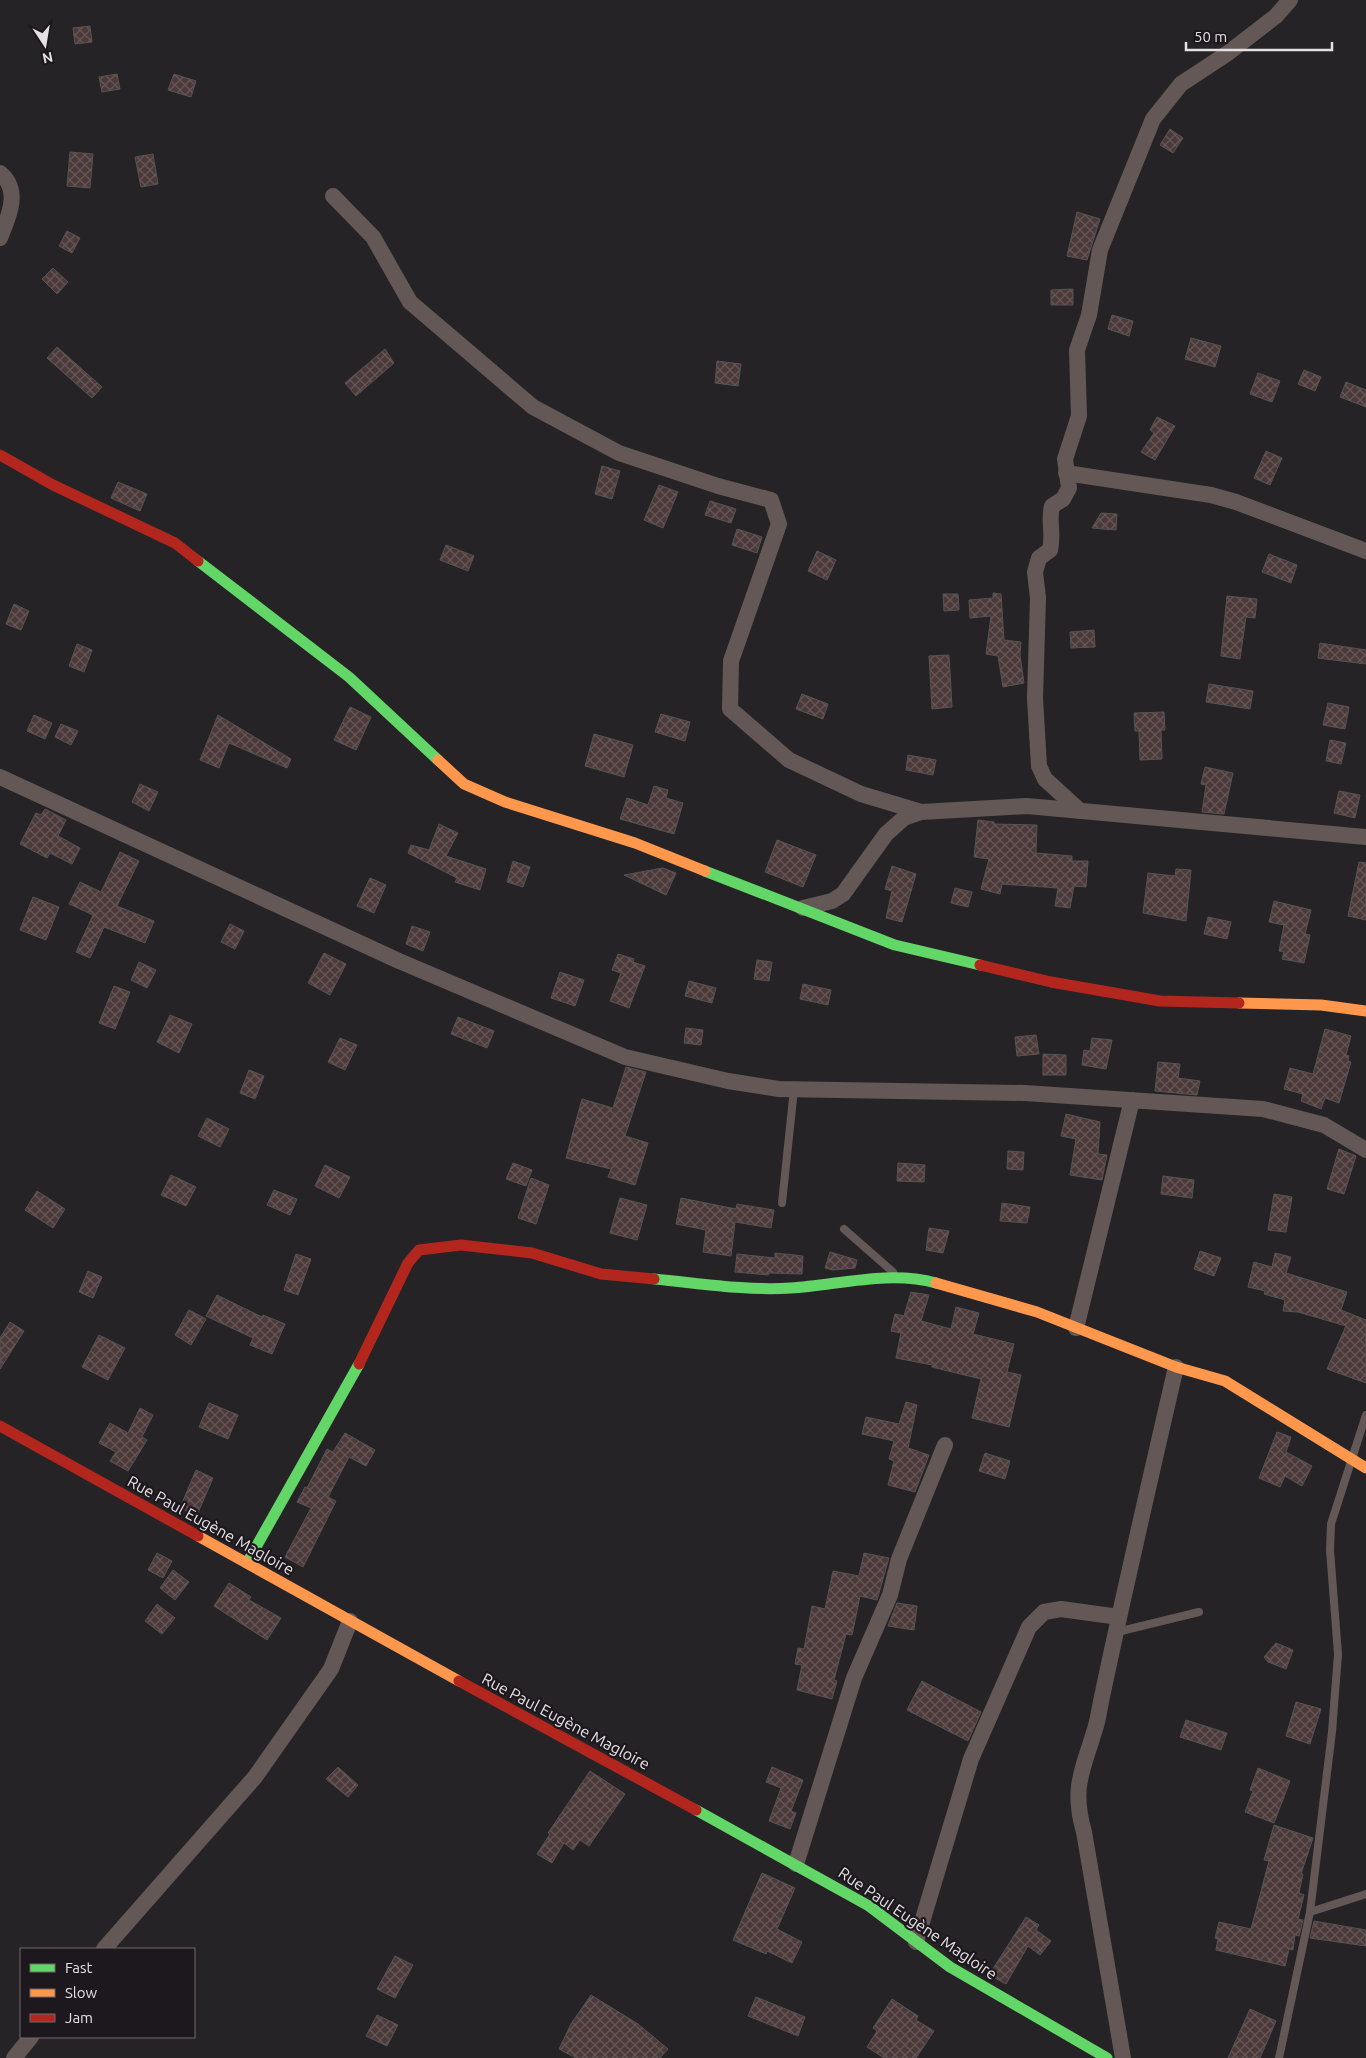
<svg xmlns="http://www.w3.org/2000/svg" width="1366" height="2058" font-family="Ubuntu,sans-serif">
	<defs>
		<pattern id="building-cross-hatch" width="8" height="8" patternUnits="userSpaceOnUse" patternTransform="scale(1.25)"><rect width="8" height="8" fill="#4c3a3a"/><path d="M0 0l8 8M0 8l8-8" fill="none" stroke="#665656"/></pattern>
	</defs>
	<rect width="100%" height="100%" fill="#262326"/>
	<!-- building -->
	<g fill="url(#building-cross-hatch)" stroke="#565355">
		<path d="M90,26L92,42L75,44L73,28Z"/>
		<path d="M117,74L120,89L102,92L99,77Z"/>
		<path d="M174,74L196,81L191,97L168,90Z"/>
		<path d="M1170,129L1183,138L1173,153L1160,145Z"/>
		<path d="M70,152L93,154L90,188L67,186Z"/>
		<path d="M153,154L158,184L141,187L135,157Z"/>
		<path d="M1077,212L1100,219L1087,260L1067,256Z"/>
		<path d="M67,231L80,238L72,253L59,246Z"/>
		<path d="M53,268L68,282L57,294L42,279Z"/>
		<path d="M1073,289V305H1051V290Z"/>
		<path d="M1112,315L1133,321L1129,336L1108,329Z"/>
		<path d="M1191,338L1221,346L1215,367L1185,359Z"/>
		<path d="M57,347L102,387L92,398L47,358Z"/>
		<path d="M385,349L394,363L356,396L345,383Z"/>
		<path d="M717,361L741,364L738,386L715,383Z"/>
		<path d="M1304,370L1321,377L1315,391L1298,384Z"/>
		<path d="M1258,373L1280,381L1272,402L1250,394Z"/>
		<path d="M1346,382L1366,390V407L1340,397Z"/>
		<path d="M1157,417L1175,426L1155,460L1141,452L1154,433L1150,430Z"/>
		<path d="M1266,451L1282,458L1270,485L1254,478Z"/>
		<path d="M602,466L620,471L612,499L595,494Z"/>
		<path d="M118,482L147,494L140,511L111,498Z"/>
		<path d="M659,485L678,492L663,528L644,520Z"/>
		<path d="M710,501L736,509L731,523L705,515Z"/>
		<path d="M1101,513L1117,514L1116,530L1092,528Z"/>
		<path d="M737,529L762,537L757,553L732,545Z"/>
		<path d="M446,545L474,556L468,571L440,560Z"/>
		<path d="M817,551L836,560L827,580L808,571Z"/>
		<path d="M1269,554L1297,565L1291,583L1262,572Z"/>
		<path d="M993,593L1001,594L1004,640L1021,642L1020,655L1024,683L1003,687L998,656L986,654L991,616L970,618L969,600L993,598Z"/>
		<path d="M943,594H958L959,610L944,611Z"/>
		<path d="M1227,596L1257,599L1255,618L1246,617L1240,659L1221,656Z"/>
		<path d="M14,604L29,611L21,630L6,624Z"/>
		<path d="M1094,630L1095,647L1071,648L1070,632Z"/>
		<path d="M1320,643L1366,650V664L1318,658Z"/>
		<path d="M77,644L92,650L84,672L69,666Z"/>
		<path d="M949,655L952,707L932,709L929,656Z"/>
		<path d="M1209,684L1253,691L1250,709L1206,702Z"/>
		<path d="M802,694L828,704L823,719L796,709Z"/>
		<path d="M1328,703L1349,707L1345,729L1323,725Z"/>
		<path d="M350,707L371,717L356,750L334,740Z"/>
		<path d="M1164,712L1165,730H1161L1162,759L1140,760L1139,731H1135L1134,713Z"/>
		<path d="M661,714L690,722L685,741L655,732Z"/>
		<path d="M34,715L52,723L45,739L27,731Z"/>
		<path d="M218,715L291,759L287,768L229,743L219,768L200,760Z"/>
		<path d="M61,724L78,731L71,745L55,737Z"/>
		<path d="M594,734L633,745L624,777L585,766Z"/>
		<path d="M1330,740L1346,743L1341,764L1326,761Z"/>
		<path d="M908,755L936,760L933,775L906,770Z"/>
		<path d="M1205,767L1233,773L1224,814L1202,812L1206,785L1201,784Z"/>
		<path d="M140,784L158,792L149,811L132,802Z"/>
		<path d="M654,786L668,790L666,798L683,803L674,834L620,819L627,798L648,805Z"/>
		<path d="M1339,791L1360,795L1355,818L1334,813Z"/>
		<path d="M45,809L66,820L58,836L80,848L72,864L50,853L47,858L20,844L36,813L41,815Z"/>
		<path d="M978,820L994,822V824L1037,825L1036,853L1072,856V861H1088L1086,887L1074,886L1070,908L1055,906L1058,888L1002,884L1000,894L981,889L989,859L974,857Z"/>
		<path d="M439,824L458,833L446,856L486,869L480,890L455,882L457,878L408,853L411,845L429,850Z"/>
		<path d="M777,840L816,855L803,887L765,872Z"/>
		<path d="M120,852L139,861L117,906L154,921L145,943L104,927L90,958L76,952L93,915L69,904L80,882L101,892Z"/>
		<path d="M513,861L530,867L523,887L507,882Z"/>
		<path d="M1359,862L1366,863V920L1348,916Z"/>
		<path d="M892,866L916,874L902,922L886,918L892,891L885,889Z"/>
		<path d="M663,868L676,873L666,895L624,875Z"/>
		<path d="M1176,869L1191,870L1186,921L1143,913L1148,873L1175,876Z"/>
		<path d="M370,878L386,885L374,913L357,906Z"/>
		<path d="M955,888L972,892L968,907L951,903Z"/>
		<path d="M33,897L59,907L46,940L20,930Z"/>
		<path d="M1274,901L1311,910L1305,934L1310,935L1304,963L1282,959L1284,952L1279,951L1284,925L1269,922Z"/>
		<path d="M1208,917L1231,922L1227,939L1204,934Z"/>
		<path d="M230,924L244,931L235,949L221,942Z"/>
		<path d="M412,926L430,932L423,951L406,944Z"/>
		<path d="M324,953L346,964L330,995L308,983Z"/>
		<path d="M618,954L634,959L633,962L645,966L629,1008L610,1001L621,973L612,970Z"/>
		<path d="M757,960L772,962L769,981L754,979Z"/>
		<path d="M139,962L156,970L147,988L131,980Z"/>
		<path d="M560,972L584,980L575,1006L551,998Z"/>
		<path d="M689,981L716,988L712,1003L685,996Z"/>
		<path d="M803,984L831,990L828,1005L800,999Z"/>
		<path d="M114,986L130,992L115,1029L99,1023Z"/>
		<path d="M170,1015L192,1024L179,1053L157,1042Z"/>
		<path d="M458,1017L494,1031L487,1048L451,1034Z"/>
		<path d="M686,1028L703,1030L701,1045L684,1043Z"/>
		<path d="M1325,1029L1351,1036L1346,1055L1349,1056L1348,1061L1351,1062L1339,1103L1325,1098L1321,1109L1301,1101L1303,1094L1284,1089L1290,1068L1313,1074Z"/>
		<path d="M1036,1035L1039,1054L1017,1056L1015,1037Z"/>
		<path d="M340,1038L357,1045L345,1070L328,1062Z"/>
		<path d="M1092,1038L1112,1040L1106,1069L1082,1065L1084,1050L1090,1051Z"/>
		<path d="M1043,1054L1066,1055V1075H1043Z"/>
		<path d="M1158,1062L1180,1064L1178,1078L1200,1081L1197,1095L1155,1091Z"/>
		<path d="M626,1067L646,1072L625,1136L648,1143L635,1185L608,1177L611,1169L566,1158L582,1099L613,1108Z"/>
		<path d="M249,1070L264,1076L255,1099L240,1093Z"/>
		<path d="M1066,1114L1100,1122L1098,1154L1107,1155L1102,1180L1070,1175L1076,1139L1061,1136Z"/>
		<path d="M207,1118L229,1129L220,1147L198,1136Z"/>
		<path d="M1339,1149L1356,1156L1344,1194L1327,1189Z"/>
		<path d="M1008,1151L1024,1152L1023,1170L1007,1169Z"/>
		<path d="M513,1163L532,1170L526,1186L506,1179Z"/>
		<path d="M898,1163L925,1165L924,1182L897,1181Z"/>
		<path d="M325,1165L350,1177L339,1198L315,1186Z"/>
		<path d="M171,1175L196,1187L186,1206L161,1195Z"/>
		<path d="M1163,1176L1194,1180L1192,1198L1161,1194Z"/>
		<path d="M531,1178L549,1185L536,1224L518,1218Z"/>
		<path d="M274,1190L297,1199L290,1215L267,1205Z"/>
		<path d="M37,1191L65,1209L53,1228L25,1210Z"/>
		<path d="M1274,1194L1292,1197L1286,1232L1268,1230Z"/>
		<path d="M620,1198L647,1205L637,1240L610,1233Z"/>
		<path d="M681,1198L736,1209L737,1204L774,1210L771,1228L735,1222L731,1256L703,1252L706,1230L676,1224Z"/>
		<path d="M1002,1203L1030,1207L1027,1223L1000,1221Z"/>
		<path d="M929,1228L949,1231L943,1253L926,1250Z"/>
		<path d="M1200,1251L1221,1258L1214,1276L1194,1269Z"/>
		<path d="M830,1252L857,1260L855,1268L833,1270L825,1268Z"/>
		<path d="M775,1253L803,1256L802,1274L769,1273L768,1275L735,1272L737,1254L775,1258Z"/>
		<path d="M1275,1253L1291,1257L1286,1273L1347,1292L1341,1310L1366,1320V1383L1327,1369L1346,1326L1298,1312L1283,1311L1285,1300L1264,1294L1265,1291L1248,1287L1254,1262L1272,1267Z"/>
		<path d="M296,1254L311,1259L298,1295L284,1290Z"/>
		<path d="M88,1271L102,1277L93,1298L79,1292Z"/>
		<path d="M911,1292L929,1295L921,1321L951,1329L956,1307L979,1313L973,1334L1014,1344L1007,1372L1021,1375L1009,1427L972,1418L981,1379L932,1367V1365L896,1358L901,1333L891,1331L895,1314L904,1316Z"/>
		<path d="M217,1295L262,1317L263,1315L285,1324L272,1354L250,1345L253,1338L206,1316Z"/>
		<path d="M189,1310L206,1319L191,1345L175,1335Z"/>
		<path d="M10,1322L24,1331L0,1369V1338Z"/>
		<path d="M99,1335L125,1348L108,1380L82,1367Z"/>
		<path d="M906,1402L917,1405L908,1448L929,1455L915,1492L888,1485L894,1461L889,1459L894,1441L862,1434L866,1417L899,1424Z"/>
		<path d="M209,1403L238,1415L228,1439L199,1427Z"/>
		<path d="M140,1408L153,1415L142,1437L147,1440L128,1471L110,1461L116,1452L99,1443L110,1423L128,1433Z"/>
		<path d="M1277,1432L1291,1437L1286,1452L1312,1466L1302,1486L1285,1476L1280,1487L1259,1478Z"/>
		<path d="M345,1433L375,1450L366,1466L349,1457L328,1497L336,1501L303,1567L285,1557L311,1508L297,1502L305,1487L307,1488L327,1449L333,1452Z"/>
		<path d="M985,1453L1010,1461L1005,1479L979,1471Z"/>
		<path d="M196,1470L213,1478L197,1515L180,1508Z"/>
		<path d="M157,1553L172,1561L163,1578L148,1570Z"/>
		<path d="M864,1553L889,1558L877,1600L860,1596L852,1635L846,1634L834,1680L837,1681L832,1699L797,1690L802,1665L795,1664L798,1648L804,1649L812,1606L825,1609L833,1571L859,1576Z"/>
		<path d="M173,1570L189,1582L175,1600L160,1588Z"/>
		<path d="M229,1583L251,1597L249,1600L281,1618L267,1640L214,1606Z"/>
		<path d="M897,1603L917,1606L914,1630L888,1626Z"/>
		<path d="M157,1604L175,1618L162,1634L145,1621Z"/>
		<path d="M1276,1643L1293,1650L1286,1669L1268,1662L1264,1657Z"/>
		<path d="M922,1681L981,1712L968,1741L907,1710Z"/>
		<path d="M1296,1702L1321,1709L1310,1744L1286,1736Z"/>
		<path d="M1186,1720L1227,1733L1221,1750L1180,1737Z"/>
		<path d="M338,1767L358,1785L348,1797L326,1779Z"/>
		<path d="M772,1767L803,1780L791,1811L796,1813L790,1829L769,1821L781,1788L766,1782Z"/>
		<path d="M1258,1768L1290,1781L1274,1823L1245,1812L1253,1791L1250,1790Z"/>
		<path d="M590,1771L625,1794L589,1846L580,1840L573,1850L564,1843L552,1863L537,1854L550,1834L548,1833Z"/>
		<path d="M1274,1825L1313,1838L1301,1874H1303L1299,1893L1304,1895L1298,1919L1303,1920L1299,1936L1295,1935L1293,1950L1289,1949L1285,1966L1216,1950L1218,1939L1215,1938L1219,1922L1251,1929L1269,1861L1264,1860Z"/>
		<path d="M762,1873L795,1888L777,1929L802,1942L792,1963L767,1951L766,1954L733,1940Z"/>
		<path d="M1026,1917L1039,1925L1036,1930L1051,1941L1040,1955L1028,1946L1006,1984L989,1975Z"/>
		<path d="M1314,1921L1366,1930V1946L1310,1938Z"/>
		<path d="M395,1956L413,1965L395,1998L377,1989Z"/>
		<path d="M591,1995L638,2024L668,2049L660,2058H576L559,2049L571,2024Z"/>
		<path d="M756,1997L805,2017L798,2036L748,2016Z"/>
		<path d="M892,1999L918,2016L916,2020L934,2031L916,2058H884L867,2047L877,2031L873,2028Z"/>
		<path d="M1250,2009L1276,2021L1260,2058H1228Z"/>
		<path d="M377,2015L398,2025L387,2046L366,2036Z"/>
	</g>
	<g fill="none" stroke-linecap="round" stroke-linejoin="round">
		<!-- lane -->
		<g stroke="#645857" stroke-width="8">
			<path d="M782,1203L794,1089"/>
			<path d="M844,1229L893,1272"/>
			<path d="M1117,1632L1199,1612"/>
			<path d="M1310,1912L1366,1894"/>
			<path d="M1279,2058L1310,1912L1332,1732L1338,1654L1330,1550L1331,1524L1366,1415"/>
		</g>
		<!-- street -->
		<g stroke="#645857" stroke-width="16">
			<path d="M0,173C21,190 9,216 0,238"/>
			<path d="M333,196L373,237L410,302L533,407L619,453L718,486L771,500L779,524L731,661L730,709L789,760L861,794L921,812"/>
			<path d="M1066,473L1211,495L1236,502L1366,551"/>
			<path d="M0,777L399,961L625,1057L728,1081L779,1089L1025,1093L1263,1109L1324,1125L1366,1150"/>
			<path d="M1080,811L1045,779L1039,766L1035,698L1038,598L1035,572L1039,558L1050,550C1054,534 1048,521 1052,506L1063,499L1069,488L1065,459L1079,416L1077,350L1089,315L1100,250L1153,119L1181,84L1228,53L1276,16L1290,0"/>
			<path d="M803,908L832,901L843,894L886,834L904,818L921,812L1027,806L1366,837"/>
			<path d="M1076,1328L1132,1100"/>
			<path d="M796,1864L854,1678L890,1595L899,1559L945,1445"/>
			<path d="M916,1942L971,1759L1029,1627L1044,1612L1061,1609L1119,1617"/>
			<path d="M104,1949L255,1777L331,1669L350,1621"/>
			<path d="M14,2058L31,2037"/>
			<path d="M1123,2058L1084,1832C1071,1787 1083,1770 1095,1729C1099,1717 1100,1704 1103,1692C1126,1583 1151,1475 1176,1367"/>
		</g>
		<!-- fast -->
		<g stroke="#63d668" stroke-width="11">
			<path d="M198,561L349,677L438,760"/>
			<path d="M705,871L895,945L980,965"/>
			<path d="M654,1279C699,1283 745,1291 791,1288C838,1285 889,1270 936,1283"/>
			<path d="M247,1563L359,1364"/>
			<path d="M696,1810L869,1906L950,1967L1107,2058"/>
		</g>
		<!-- slow -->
		<g stroke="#ff974d" stroke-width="11">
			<path d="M438,760L464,784L505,802L635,843L705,871"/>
			<path d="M1239,1003L1321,1005L1366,1011"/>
			<path d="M936,1283L1037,1312L1176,1367L1225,1381L1366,1468"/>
			<path d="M198,1536L459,1681"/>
		</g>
		<!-- jam -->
		<g stroke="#b3261e" stroke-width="11">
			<path d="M0,455L53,485L175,543L198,561"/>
			<path d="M980,965L1051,982L1160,1001L1239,1003"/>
			<path d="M359,1364L408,1263L419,1250L461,1245L532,1253L601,1274L654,1279"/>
			<path d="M0,1426L198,1536"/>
			<path d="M459,1681L696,1810"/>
		</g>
	</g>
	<g text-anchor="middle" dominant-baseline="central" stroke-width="4.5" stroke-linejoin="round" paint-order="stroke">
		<!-- street labels -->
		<g font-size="16" fill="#e4e0e4" stroke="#1d181d">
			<text transform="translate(211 1525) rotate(29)">Rue Paul Eugène Magloire</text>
			<text transform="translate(566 1721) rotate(28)">Rue Paul Eugène Magloire</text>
			<text transform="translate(918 1923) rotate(34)">Rue Paul Eugène Magloire</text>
		</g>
	</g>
	<!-- legend -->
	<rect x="20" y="1948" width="175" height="90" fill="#1d181d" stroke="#6d686d"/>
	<rect x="30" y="1964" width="25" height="8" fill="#63d668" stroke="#6d686d"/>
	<text x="65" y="1973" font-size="15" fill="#e4e0e4">Fast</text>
	<rect x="30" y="1989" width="25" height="8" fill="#ff974d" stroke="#6d686d"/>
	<text x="65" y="1998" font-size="15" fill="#e4e0e4">Slow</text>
	<rect x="30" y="2014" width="25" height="8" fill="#b3261e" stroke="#6d686d"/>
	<text x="65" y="2023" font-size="15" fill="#e4e0e4">Jam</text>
	<!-- north arrow -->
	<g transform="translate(45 45) rotate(168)" stroke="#1d181d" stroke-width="4" paint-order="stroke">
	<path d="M0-4L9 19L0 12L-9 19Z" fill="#e4e0e4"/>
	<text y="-8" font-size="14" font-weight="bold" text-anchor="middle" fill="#e4e0e4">N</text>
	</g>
	<!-- scale -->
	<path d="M1186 42v8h146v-8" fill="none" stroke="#e4e0e4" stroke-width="2.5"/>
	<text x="1194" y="42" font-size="15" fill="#e4e0e4" stroke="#1d181d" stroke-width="4" paint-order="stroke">50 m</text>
</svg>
